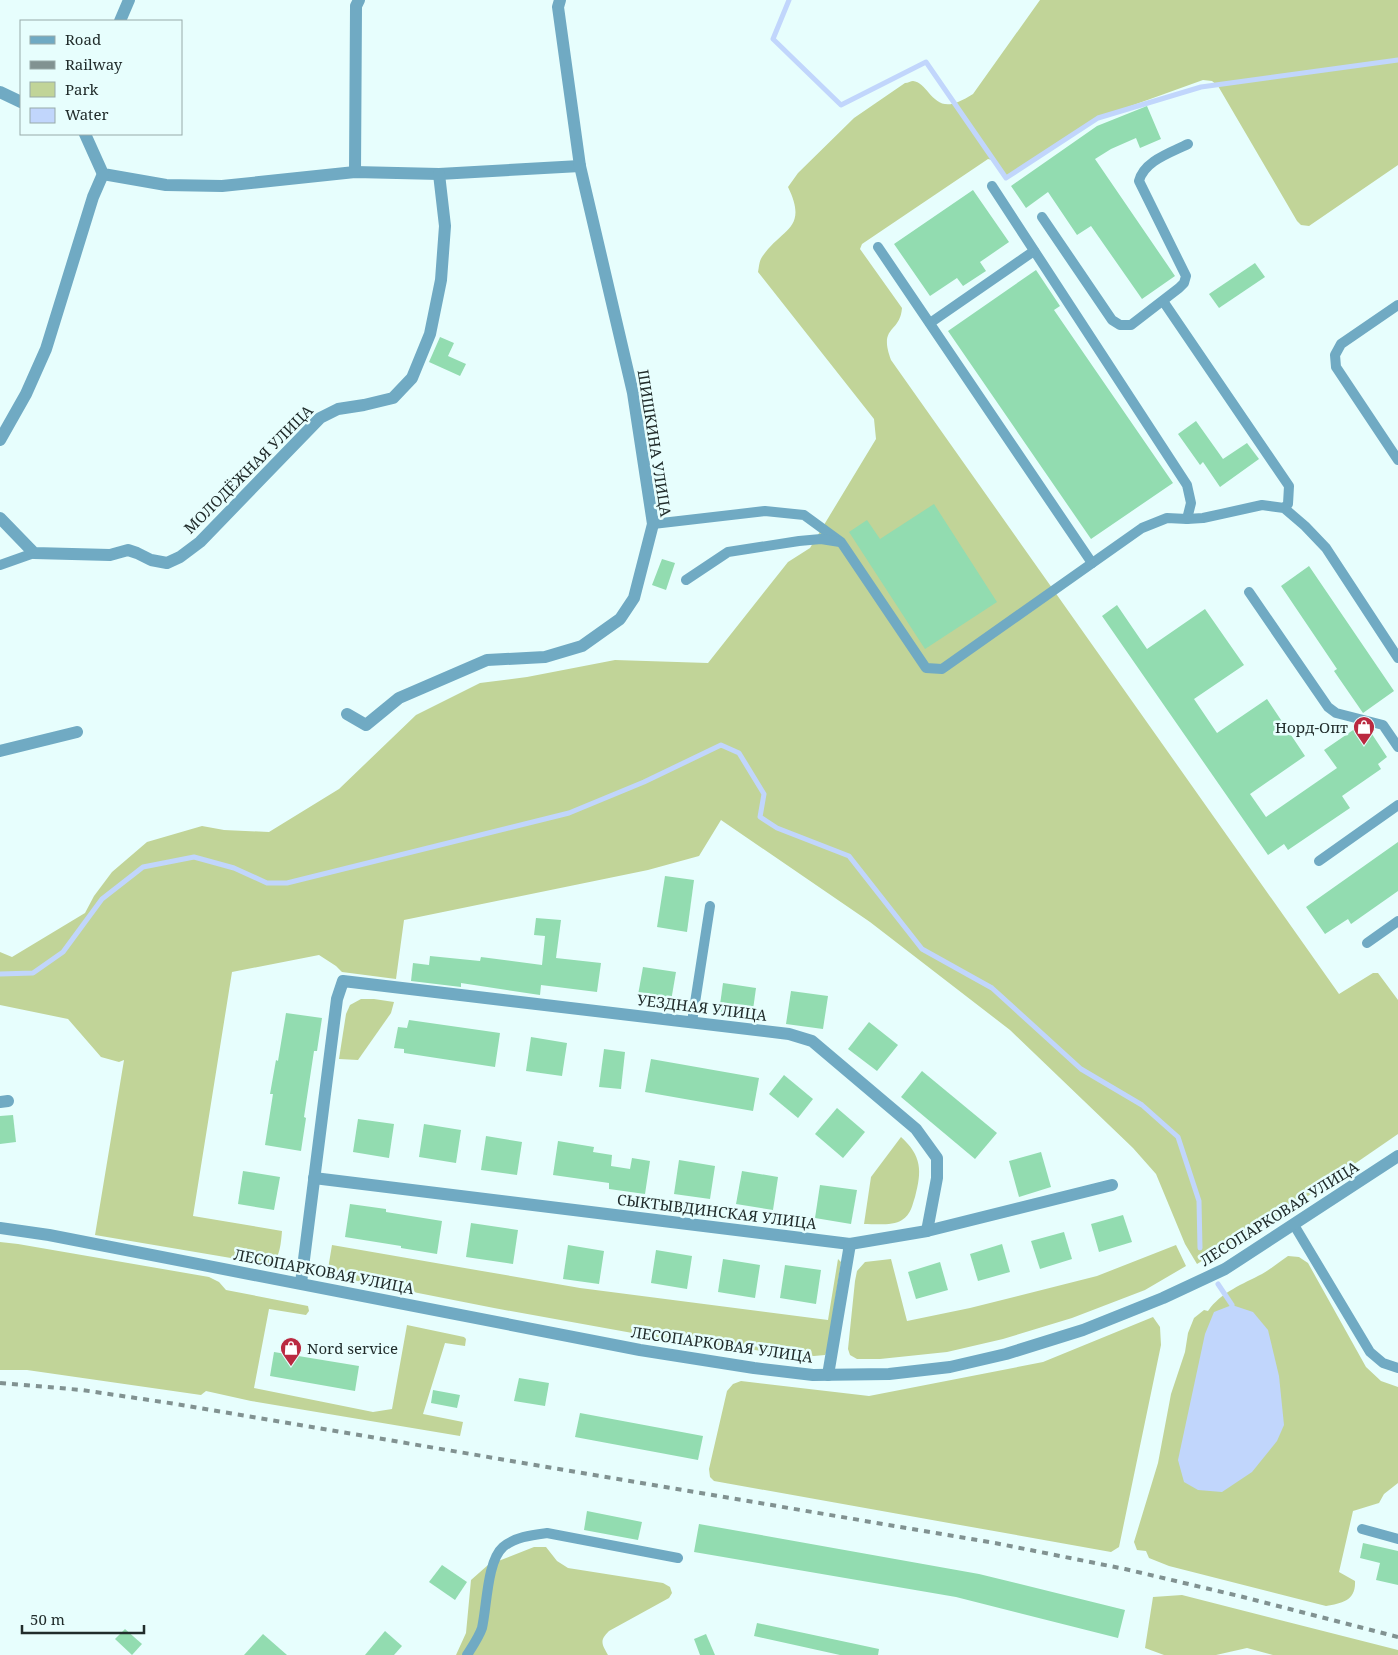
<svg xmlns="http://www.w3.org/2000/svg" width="1398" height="1655" font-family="'Noto Serif',serif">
	<rect width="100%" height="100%" fill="#e7fefd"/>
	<!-- green -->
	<g fill="#c1d498">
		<path d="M1040,0H1398V165L1309,226L1301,225L1297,221L1218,86L1212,81L1203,80L1103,116L1010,177H1003L992,160L988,159L862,244L860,249L902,308C900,334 878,325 891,360L1339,994L1373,973H1378L1398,1000V1134L1305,1198L1197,1264L1185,1244L1156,1174L1133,1148L1010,1030L870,922L721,820L699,856L648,870L404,920L396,979L342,972L336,966L319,955L232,972L193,1216L282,1231C281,1243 280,1256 272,1265L95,1235L124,1060L119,1062L101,1057L68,1019L0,1005V952L12,957L85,913L94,896L112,872L147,842L202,826L224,830L269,832L339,789L416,715L480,683L527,677L615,660L708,663L788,562L810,548L876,439L874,419L758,272C759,268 759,261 762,257C781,228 809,230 788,187L798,173L854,118L905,83C908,83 911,81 913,81C928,82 933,113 958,102C963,100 968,97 973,94Z"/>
		<path d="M361,999H374L394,1002L391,1013L358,1060L339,1059L346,1014L350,1005Z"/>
		<path d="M901,1137C922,1156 922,1171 915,1197C912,1206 911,1214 902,1220C893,1226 875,1224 864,1224L871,1177Z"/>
		<path d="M0,1242L18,1244L209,1277L219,1282L226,1290L308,1306L309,1311L306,1315L269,1309L254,1388L373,1412L392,1409L407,1325L464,1337L466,1339L465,1346L445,1343L423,1414L463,1422L460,1436L251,1401L206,1391L201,1395L27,1370H0Z"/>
		<path d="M332,1245L580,1288L828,1320L838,1259L841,1262L827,1351L825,1355L814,1356L793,1355L649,1336L494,1308L327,1275Z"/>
		<path d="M1176,1245L1186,1266L1145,1290L1072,1318L1003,1339L947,1352L880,1359H857L850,1355L848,1349L855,1281L857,1271L865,1262L891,1259L907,1321L970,1308L1097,1276Z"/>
		<path d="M1288,1256L1299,1257L1308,1263L1366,1367L1381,1381L1398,1387V1483L1384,1494L1379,1503L1353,1511L1339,1572L1355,1581C1356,1601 1342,1603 1326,1606L1169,1566L1149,1558L1146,1551L1137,1550L1134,1542L1158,1463L1171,1394L1185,1352L1188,1333L1194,1318L1204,1310L1208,1311C1221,1292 1243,1284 1262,1274C1271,1269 1279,1262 1288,1256Z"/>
		<path d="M1153,1317L1160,1327L1161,1345L1119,1547L1111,1552L714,1481L710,1477L709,1469L727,1391L733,1384L741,1381L869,1396L1043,1362Z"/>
		<path d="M534,1547H546L557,1561L568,1568L663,1583L670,1587L672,1593L669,1598L609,1631C599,1641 602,1644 608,1655H456L466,1633L471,1580L488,1565Z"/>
		<path d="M1182,1595L1398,1650V1655H1273L1247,1648L1216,1655H1164L1145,1648L1153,1597Z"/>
	</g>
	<!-- water -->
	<path fill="#c1d6fc" d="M1232,1305L1253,1312L1268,1330L1279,1376L1284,1425L1277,1441L1252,1472L1222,1492L1198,1490L1184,1482L1178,1460L1205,1334L1214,1312Z"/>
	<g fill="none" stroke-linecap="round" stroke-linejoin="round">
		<!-- stream -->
		<g stroke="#c1d6fc" stroke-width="5">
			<path d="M789,0L773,39L841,105L926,62L1006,178L1098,118L1201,87L1398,60"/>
			<path d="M0,974L33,973L63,952L102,899L143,867L194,857L234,868L267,883H287L569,813L644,782L721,745L739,753L764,794L760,817L777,828L849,856L922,949L992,988L1081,1069L1142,1105L1178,1137L1199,1201L1200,1248"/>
			<path d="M1218,1284L1232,1305"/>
		</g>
	</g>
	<!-- building -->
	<g fill="#92dcb0">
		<path d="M1147,106L1161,139L1140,148L1136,138L1111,149L1095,159L1175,276L1142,299L1091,226L1077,235L1048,192L1026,208L1011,186L1097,126Z"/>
		<path d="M973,190L1009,242L980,262L986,271L963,286L957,278L930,296L894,244Z"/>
		<path d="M1255,263L1265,277L1219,308L1209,294Z"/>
		<path d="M1036,270L1060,306L1054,310L1173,483L1091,539L948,331Z"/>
		<path d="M440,337L454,343L448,356L466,364L460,376L429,362Z"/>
		<path d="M1196,421L1223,459L1247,443L1259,459L1220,487L1203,462L1200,465L1178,434Z"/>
		<path d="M934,504L997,602L925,649L849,532L867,520L880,539Z"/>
		<path d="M662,559L675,563L666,590L652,585Z"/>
		<path d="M1309,566L1394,691L1363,713L1334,671L1337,669L1281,586Z"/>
		<path d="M1117,605L1147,649L1205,609L1244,665L1194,699L1217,733L1267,699L1305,756L1250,794L1266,817L1337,768L1324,750L1359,726L1368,728L1387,757L1378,764L1381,769L1342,796L1350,808L1288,850L1284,844L1268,855L1102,616Z"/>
		<path d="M1398,842V891L1351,924L1348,919L1325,934L1306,907Z"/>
		<path d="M665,876L694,880L687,932L657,927Z"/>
		<path d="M536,918L561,920L556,958L601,963L597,992L541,985L540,995L461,983V987L411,981L413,963L429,965L430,956L480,961L481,957L542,965L545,936L534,935Z"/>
		<path d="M643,967L676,972L671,1001L638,995Z"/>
		<path d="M723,983L756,988L752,1017L719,1012Z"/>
		<path d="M791,991L828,996L823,1029L786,1024Z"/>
		<path d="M286,1013L322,1018L317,1051H314L304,1117L306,1118L301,1151L265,1145L273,1094H270L276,1060L278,1061Z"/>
		<path d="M409,1020L500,1033L495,1067L404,1053V1049L394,1048L398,1027L407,1028Z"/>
		<path d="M869,1022L898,1045L877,1071L848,1049Z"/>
		<path d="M531,1037L567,1043L562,1076L526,1071Z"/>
		<path d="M604,1049L625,1052L621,1089L599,1087Z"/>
		<path d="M651,1059L759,1078L753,1111L645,1092Z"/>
		<path d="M922,1071L997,1133L975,1159L901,1097Z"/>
		<path d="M784,1075L813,1099L798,1118L769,1094Z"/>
		<path d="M837,1108L865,1132L843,1158L815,1134Z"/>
		<path d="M13,1115L16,1142L0,1144V1116Z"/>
		<path d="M358,1119L394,1124L389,1158L353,1152Z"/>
		<path d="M424,1124L461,1130L456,1163L419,1157Z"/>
		<path d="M486,1136L522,1142L517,1175L481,1170Z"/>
		<path d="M558,1141L594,1147L593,1152L612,1155L611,1166L630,1169L632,1158L650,1161L645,1194L609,1189V1183L553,1175Z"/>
		<path d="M1041,1152L1051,1187L1019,1197L1009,1161Z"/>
		<path d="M679,1160L715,1166L710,1199L674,1194Z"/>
		<path d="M243,1171L280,1177L274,1210L238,1204Z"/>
		<path d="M742,1171L778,1177L773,1210L736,1204Z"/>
		<path d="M820,1185L857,1190L851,1224L815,1218Z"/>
		<path d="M350,1204L386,1209V1212L442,1221L437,1254L401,1248V1246L345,1237Z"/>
		<path d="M1123,1215L1132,1242L1099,1252L1091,1224Z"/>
		<path d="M471,1223L518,1230L513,1264L466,1257Z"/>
		<path d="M1064,1232L1072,1259L1040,1269L1031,1241Z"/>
		<path d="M1002,1244L1010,1272L978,1281L970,1254Z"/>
		<path d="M568,1245L604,1251L599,1284L563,1279Z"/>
		<path d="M656,1250L692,1256L687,1289L651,1283Z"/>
		<path d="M723,1259L760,1265L755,1298L718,1292Z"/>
		<path d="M940,1262L948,1290L916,1299L908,1272Z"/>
		<path d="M785,1265L821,1270L816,1304L780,1298Z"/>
		<path d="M274,1352L359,1366L355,1391L270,1376Z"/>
		<path d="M519,1378L549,1383L545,1406L514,1401Z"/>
		<path d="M433,1390L460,1395L457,1408L431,1403Z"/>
		<path d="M580,1413L703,1436L698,1460L575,1437Z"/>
		<path d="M587,1511L642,1522L638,1540L584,1530Z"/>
		<path d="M699,1524L979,1574L1125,1610L1118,1638L956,1597L694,1552Z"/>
		<path d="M1363,1543L1398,1551V1585L1376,1580L1380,1563L1360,1558Z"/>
		<path d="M442,1565L467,1582L455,1600L429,1582Z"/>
		<path d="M757,1623L879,1649L878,1655H840L754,1636Z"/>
		<path d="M125,1629L142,1644L132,1655L115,1639Z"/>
		<path d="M385,1631L402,1646L394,1655H365Z"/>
		<path d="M263,1634L287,1655H244Z"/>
		<path d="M706,1634L715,1655H700L694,1639Z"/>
	</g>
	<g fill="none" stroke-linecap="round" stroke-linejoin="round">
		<!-- service -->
		<g stroke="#70aac3" stroke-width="10">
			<path d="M992,186L1187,485L1191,503L1187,519"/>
			<path d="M1042,217L1112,320L1120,325H1131L1179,288L1184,283L1186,276L1139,181C1144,161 1170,153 1188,144"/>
			<path d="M878,247L1092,563"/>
			<path d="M1163,301L1289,486L1288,504L1284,508"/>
			<path d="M1398,305L1341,344L1335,355L1336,367L1398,460"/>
			<path d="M930,323L1034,251"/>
			<path d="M653,524L765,511L804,515L841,542L926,668L942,669L1142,528L1167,518L1187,519L1203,518L1262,505L1284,508L1305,526L1326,548L1398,658"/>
			<path d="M0,565L34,553"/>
			<path d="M686,580L728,552L799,541L821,539L840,542"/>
			<path d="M1249,592L1328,707L1336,713L1383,725L1398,747"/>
			<path d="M1319,861L1398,805"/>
			<path d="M1367,943L1398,921"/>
			<path d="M692,1022L710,906"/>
			<path d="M1294,1225L1370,1352L1383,1363L1398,1368"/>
			<path d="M1362,1529L1398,1539"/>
			<path d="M467,1655C472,1647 479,1637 482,1628C487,1606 487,1561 503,1547C515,1537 532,1535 547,1533L678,1558"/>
		</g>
		<!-- minor -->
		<g stroke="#70aac3" stroke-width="12">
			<path d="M120,21L129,0"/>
			<path d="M0,92L21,102"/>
			<path d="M85,134L103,174L166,185L222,186L355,172L439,174L580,166"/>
			<path d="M355,172L356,6L359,0"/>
			<path d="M0,440L26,394L46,349L93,197L103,174"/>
			<path d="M0,518L34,553L110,555L128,550L137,553L151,560L167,563L180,557L200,542L320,418L338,409L364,405L393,398L412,378L430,334L441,280L445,226L439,174"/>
			<path d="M347,714L366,725L399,698L487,660L545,657L582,646L620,619L634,598L653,524L633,393L580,166L558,7L560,0"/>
			<path d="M0,751L77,732"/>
			<path d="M0,1102L8,1101"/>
			<path d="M314,1178L850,1244L927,1231L1112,1185"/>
			<path d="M301,1283L337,999L343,981L789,1034L812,1041L916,1129L937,1158V1178L927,1231"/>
			<path d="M828,1375L850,1244"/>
		</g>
		<!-- tertiary -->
		<path stroke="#70aac3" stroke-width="12" d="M0,1228L49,1235L640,1350L754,1368L813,1375L889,1374L950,1367L1006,1354L1083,1330L1163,1298L1225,1269L1398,1156"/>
		<!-- rail -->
		<path stroke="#819291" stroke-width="4" stroke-dasharray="6 6" stroke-linecap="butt" d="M0,1383L82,1390L176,1404L995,1543L1125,1569L1239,1596L1398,1637"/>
	</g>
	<!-- icons -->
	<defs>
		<g id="shop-pin" transform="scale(1.125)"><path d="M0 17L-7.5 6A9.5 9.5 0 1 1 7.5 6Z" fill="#ba2940" stroke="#e7fefd"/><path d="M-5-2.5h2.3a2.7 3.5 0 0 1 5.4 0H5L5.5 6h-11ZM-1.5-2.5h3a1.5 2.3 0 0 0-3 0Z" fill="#fff"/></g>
	</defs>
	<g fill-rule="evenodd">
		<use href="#shop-pin" x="1364" y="727"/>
		<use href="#shop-pin" x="291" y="1348"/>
	</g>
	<g text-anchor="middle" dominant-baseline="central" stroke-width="5" stroke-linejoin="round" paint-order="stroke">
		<!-- street labels -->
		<g font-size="15" fill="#212c2b" stroke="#e7fefd">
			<text transform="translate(655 443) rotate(81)">ШИШКИНА УЛИЦА</text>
			<text transform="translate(248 469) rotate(-45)">МОЛОДЁЖНАЯ УЛИЦА</text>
			<text transform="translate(702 1007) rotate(7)">УЕЗДНАЯ УЛИЦА</text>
			<text transform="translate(717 1211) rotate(7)">СЫКТЫВДИНСКАЯ УЛИЦА</text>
			<text transform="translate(1279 1213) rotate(-32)">ЛЕСОПАРКОВАЯ УЛИЦА</text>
			<text transform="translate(324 1271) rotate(11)">ЛЕСОПАРКОВАЯ УЛИЦА</text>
			<text transform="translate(722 1344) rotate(8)">ЛЕСОПАРКОВАЯ УЛИЦА</text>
		</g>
		<!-- poi labels -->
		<g font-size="15" fill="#212c2b" stroke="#e7fefd" text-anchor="end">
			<text x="1348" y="727">Норд-Опт</text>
			<text x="307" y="1348" text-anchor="start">Nord service</text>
		</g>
	</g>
	<!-- legend -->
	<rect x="20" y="20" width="162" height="115" fill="#e7fefd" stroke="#98aaa9"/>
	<rect x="30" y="36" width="25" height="8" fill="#70aac3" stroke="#98aaa9"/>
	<text x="65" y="45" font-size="15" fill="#212c2b">Road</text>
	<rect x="30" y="61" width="25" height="8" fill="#819291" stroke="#98aaa9"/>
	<text x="65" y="70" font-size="15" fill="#212c2b">Railway</text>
	<rect x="30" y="82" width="25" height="15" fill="#c1d498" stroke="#98aaa9"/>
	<text x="65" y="95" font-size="15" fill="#212c2b">Park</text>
	<rect x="30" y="108" width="25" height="15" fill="#c1d6fc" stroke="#98aaa9"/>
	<text x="65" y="120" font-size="15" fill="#212c2b">Water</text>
	<!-- scale -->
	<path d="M22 1625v8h122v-8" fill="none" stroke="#212c2b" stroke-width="2.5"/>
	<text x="30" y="1625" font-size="15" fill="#212c2b" stroke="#e7fefd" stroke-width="4" paint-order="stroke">50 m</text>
</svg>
